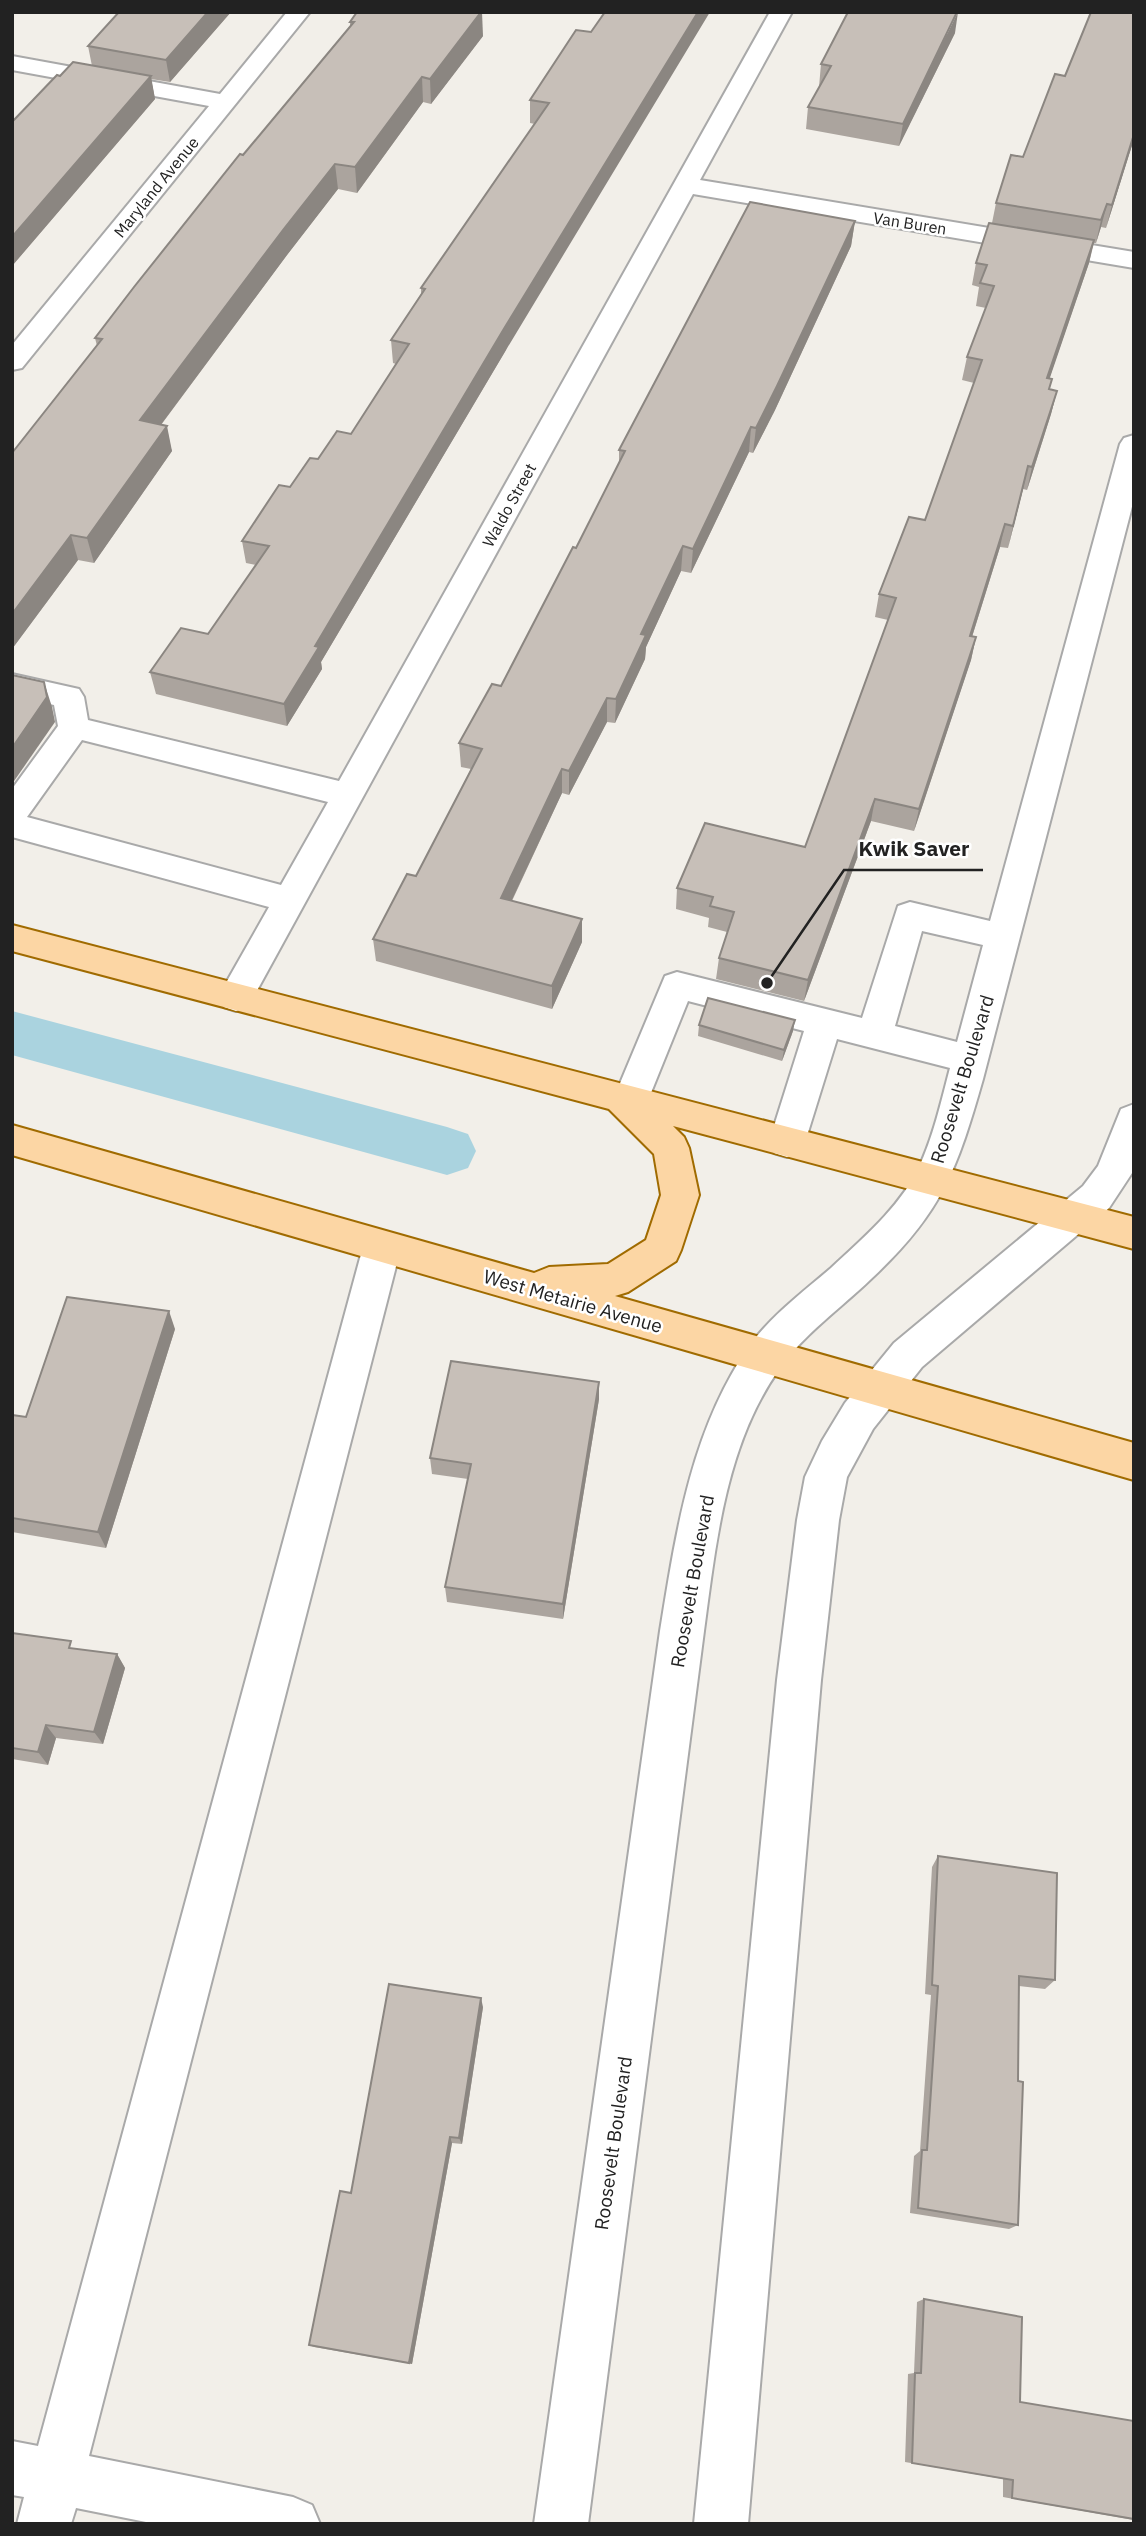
<svg xmlns="http://www.w3.org/2000/svg" width="1146" height="2536" font-family="'IBM Plex Sans',sans-serif">
	<rect width="100%" height="100%" fill="#f2efe9"/>
	<g fill="none" stroke-linecap="round" stroke-linejoin="round">
		<!-- canal -->
		<path fill="#aad3df" fill-rule="evenodd" d="M12,1011L447,1127L468,1134L476,1151L468,1168L447,1175L12,1055Z"/>
		<!-- minor casing -->
		<g stroke="#a9a9a9" stroke-width="4">
			<g id="minor">
				<path d="M287,12H310L22,368L12,370V345L209,106L12,70V56L220,94Z"/>
				<path d="M770,12H792L700,180L1134,252V268L693,194L248,1007L236,1011L224,1007L218,997L269,907L12,837V789L58,726L54,705L12,696V674L79,689L84,697L88,720L339,781ZM82,740L328,802L281,885L27,817Z"/>
				<path d="M1134,435V499L983,1079C957,1170 942,1213 871,1279C841,1308 804,1334 780,1368C726,1443 716,1542 704,1631L588,2524H534L660,1631C676,1532 691,1429 750,1345C772,1315 803,1292 831,1268C862,1239 899,1208 918,1169C933,1138 941,1102 950,1068L837,1039L805,1142L800,1153L787,1157L774,1153L769,1142L804,1031L688,1001L644,1110L631,1115L618,1110L613,1100L665,976L677,972L862,1018L898,906L910,902L990,921L1120,444L1124,438ZM922,931L983,945L957,1042L895,1026Z"/>
				<path d="M1134,1104V1170L1109,1208L922,1367L873,1429L847,1477L839,1520L821,1680L748,2524H694L777,1680L797,1520L805,1477L822,1441L845,1403L894,1343L1083,1186L1098,1166L1121,1109Z"/>
				<path d="M382,1231L396,1236L401,1247L89,2456L293,2497L312,2505L320,2524H156L76,2508L71,2524H17L24,2497L12,2495V2441L38,2446L363,1247L368,1236Z"/>
			</g>
		</g>
		<!-- major casing -->
		<g stroke="#a06b00" stroke-width="4">
			<path id="major" d="M12,925L1134,1217V1249L673,1126L684,1137L689,1148L699,1195L681,1250L676,1261L628,1292L615,1296L1134,1443V1480L12,1155V1125L534,1273L549,1267L608,1264L646,1240L661,1195L654,1154L609,1109L12,951Z"/>
		</g>
		<!-- minor -->
		<use href="#minor" fill="#fff" fill-rule="evenodd"/>
		<!-- major -->
		<use href="#major" fill="#fcd6a4" fill-rule="evenodd"/>
	</g>
	<!-- wall -->
	<g fill="#aba49e">
		<path d="M231,12L170,82L151,79L155,99L12,266V122L60,76L92,66L88,46Z"/>
		<path d="M1134,12V139L1106,228L1101,227L1096,243H1094L1089,263L1049,379L1050,389L1057,391L1051,414L1027,490L1023,489L1008,548L1000,547L972,637H976L971,660L914,831L871,821L804,1001L716,979L719,958L727,932L708,927L709,918L676,909L677,888L805,847L888,620L875,617L879,594L925,520L974,383L962,380L967,357L986,308L976,306L979,287L972,285L976,263L992,223L996,203L1023,157L1065,76Z"/>
		<path d="M350,22L483,36L431,104L423,102L357,193L338,189L287,255L161,425L172,451L94,563L78,560L12,649L97,346L95,338L243,155L350,26Z"/>
		<path d="M576,30L506,350L321,662L322,669L287,726L156,694L150,672L208,634L256,565L246,563L242,541L290,487L318,459L351,434L396,364L393,363L391,340L421,294V288L535,124L530,123V100Z"/>
		<path d="M955,33L899,146L806,129L808,107L819,87L821,64Z"/>
		<path d="M855,221L851,246L775,410L753,453L749,452L691,573L681,571L646,647L645,659L615,723L607,722L569,795L562,793L512,901L582,919V942L552,1009L376,961L373,939L416,876L471,769L461,767L459,743L501,686L576,548L619,463V450Z"/>
		<path d="M699,1025L793,1031L782,1061L698,1036Z"/>
		<path d="M175,1329L106,1548L12,1532V1415L26,1417Z"/>
		<path d="M599,1382V1399L563,1619L447,1602L445,1587L468,1479L432,1474L430,1458Z"/>
		<path d="M12,1633L75,1649L117,1654L125,1668L103,1744L56,1738L48,1765L12,1759Z"/>
		<path d="M938,1856L1055,1980L1045,1989L1019,1986L1018,2225L1009,2229L910,2213L914,2156L920,2151L931,1995L925,1994L932,1867Z"/>
		<path d="M483,2007L462,2144L452,2143L412,2364L314,2347L309,2345L351,2193Z"/>
		<path d="M924,2299L1020,2402L1134,2520L1003,2497V2479L905,2462L908,2374L914,2373L917,2302Z"/>
	</g>
	<!-- shaded-wall -->
	<g fill="#8b8681">
		<path d="M208,12H231L170,82L166,60Z"/>
		<path d="M481,12H482L483,36L431,104L430,79Z"/>
		<path d="M698,12H710L506,350L321,662L322,669L287,726L284,704L315,646L505,327Z"/>
		<path d="M958,12L955,33L899,146L903,124Z"/>
		<path d="M151,76L155,99L12,266V237Z"/>
		<path d="M422,77L423,102L357,193L355,167Z"/>
		<path d="M1134,134V139L1106,228L1112,205Z"/>
		<path d="M335,164L338,189L287,255L145,446L140,420L283,230Z"/>
		<path d="M1107,204L1101,227L1096,243L1101,220Z"/>
		<path d="M855,221L851,246L775,410L753,453L756,428Z"/>
		<path d="M1094,240L1089,263L1042,401L1047,378Z"/>
		<path d="M1057,391L1051,414L1027,490L1032,467Z"/>
		<path d="M167,426L172,451L94,563L87,538Z"/>
		<path d="M751,427L749,452L691,573L693,549Z"/>
		<path d="M1028,466L1023,489L1008,548L1013,526Z"/>
		<path d="M1005,524L1000,547L965,659L970,636Z"/>
		<path d="M71,535L78,560L12,649V614Z"/>
		<path d="M683,546L681,571L646,647L645,659L615,723L616,699L641,634Z"/>
		<path d="M976,637L971,660L914,831L919,809Z"/>
		<path d="M44,682L52,707L55,722L12,784V748Z"/>
		<path d="M607,698V722L569,795V771Z"/>
		<path d="M562,769V793L502,921L501,898Z"/>
		<path d="M875,799L871,821L804,1001L808,980Z"/>
		<path d="M582,919V942L552,1009V986Z"/>
		<path d="M795,1020L793,1031L782,1061L784,1050Z"/>
		<path d="M169,1311L175,1329L106,1548L98,1532Z"/>
		<path d="M599,1382V1399L563,1619V1604Z"/>
		<path d="M117,1654L125,1668L103,1744L94,1732Z"/>
		<path d="M46,1725L56,1738L48,1765L38,1752Z"/>
		<path d="M481,1998L483,2007L462,2144L459,2138Z"/>
		<path d="M450,2137L452,2143L412,2364L409,2363Z"/>
	</g>
	<!-- building -->
	<g fill="#c7bfb8" stroke="#8b8681" stroke-width="2">
		<path d="M119,12H208L166,60L88,46Z"/>
		<path d="M357,12H481L430,79L422,77L355,167L335,164L283,230L140,420L167,426L87,538L71,535L12,614V453L102,339L95,338L134,287L240,154L243,155L354,22H350Z"/>
		<path d="M605,12H698L505,327L315,646L319,647L284,704L150,672L181,628L208,634L269,546L242,541L279,485L290,487L310,458L318,459L337,431L351,434L409,344L391,340L425,289L421,288L549,103L530,100L576,30L591,32Z"/>
		<path d="M848,12H957L903,124L808,107L831,66L821,64Z"/>
		<path d="M1091,12H1134V134L1112,205L1107,204L1101,220L996,203L1011,155L1023,157L1055,74L1065,76Z"/>
		<path d="M73,62L151,76L12,237V122L57,75L60,76Z"/>
		<path d="M750,202L855,221L777,386L756,428L751,427L693,549L683,546L641,634L646,635L616,699L607,698L569,771L562,769L501,898L582,919L552,986L373,939L407,874L416,876L482,749L459,743L492,684L501,686L573,547L576,548L625,451L619,450Z"/>
		<path d="M989,223L1094,240L1047,378L1052,379L1049,389L1057,391L1032,467L1028,466L1013,526L1005,524L970,636L976,637L919,809L875,799L808,980L719,958L734,912L710,906L713,897L677,888L705,823L805,847L896,598L879,594L909,517L925,520L982,360L967,357L994,286L980,283L987,265L976,263Z"/>
		<path d="M12,675L44,682L47,697L12,748Z"/>
		<path d="M708,998L795,1020L784,1050L699,1025Z"/>
		<path d="M67,1297L169,1311L98,1532L12,1518V1415L26,1417Z"/>
		<path d="M451,1361L599,1382L563,1604L445,1587L471,1464L430,1458Z"/>
		<path d="M12,1633L71,1641L69,1648L117,1654L94,1732L46,1725L38,1752L12,1748Z"/>
		<path d="M938,1856L1057,1873L1055,1980L1019,1976L1018,2081L1023,2082L1018,2225L918,2208L922,2150H927L938,1986L932,1985Z"/>
		<path d="M389,1984L481,1998L459,2138L450,2137L409,2363L309,2345L340,2191L351,2193Z"/>
		<path d="M924,2299L1022,2317L1020,2402L1134,2421V2519L1012,2498L1013,2480L912,2463L915,2373H921Z"/>
	</g>
	<g text-anchor="middle" dominant-baseline="central" stroke-width="5" stroke-linejoin="round" paint-order="stroke">
		<!-- far-street labels -->
		<g font-size="16" fill="#222" stroke="#fff">
			<text transform="translate(156 187) rotate(-51)">Maryland Avenue</text>
			<text transform="translate(910 223) rotate(9)">Van Buren</text>
			<text transform="translate(509 505) rotate(-61)">Waldo Street</text>
		</g>
		<!-- street labels -->
		<g font-size="19" fill="#222" stroke="#fff">
			<text transform="translate(962 1079) rotate(-73)">Roosevelt Boulevard</text>
			<text transform="translate(573 1301) rotate(16)">West Metairie Avenue</text>
			<text transform="translate(692 1581) rotate(-80)">Roosevelt Boulevard</text>
			<text transform="translate(613 2143) rotate(-82)">Roosevelt Boulevard</text>
		</g>
	</g>
	<!-- callouts -->
	<path fill="none" stroke="#222" stroke-width="2.5" d="M767 983L844 870H983"/>
	<circle fill="#222" stroke="#fff" stroke-width="2.5" cx="767" cy="983" r="7"/>
	<g font-size="21" text-anchor="middle" font-weight="bold" fill="#222" stroke="#fff" stroke-width="5" stroke-linejoin="round" paint-order="stroke">
		<text x="914" y="856">Kwik Saver</text>
	</g>
	<!-- border -->
	<rect width="1146" height="2536" fill="none" stroke="#222222" stroke-width="28"/>
</svg>
